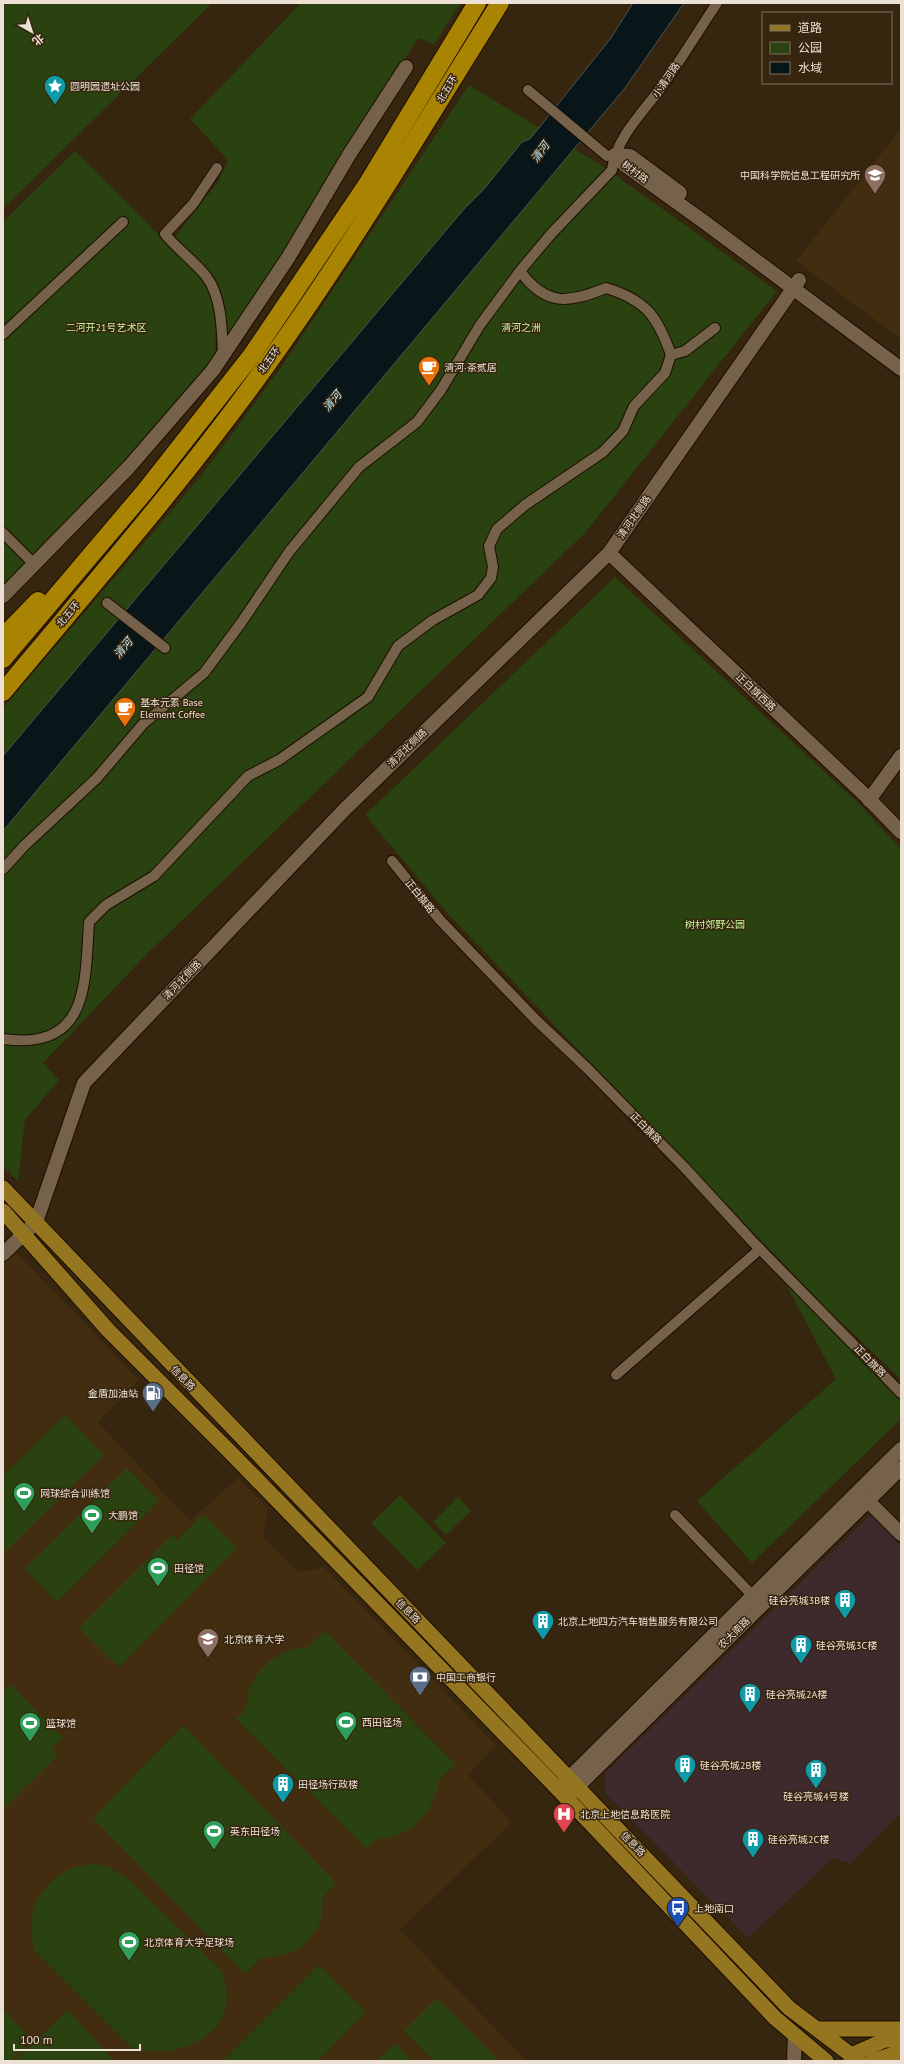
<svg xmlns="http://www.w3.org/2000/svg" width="904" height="2064" font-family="'PT Sans','Noto Sans SC',sans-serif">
	<rect width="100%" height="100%" fill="#36250f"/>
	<!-- commercial -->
	<path fill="#3e2a2d" d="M870,1515L901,1546V1812L850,1864L833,1858L748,1938L605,1793L606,1772Z"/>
	<!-- built -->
	<g fill="#432d10">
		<path d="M901,129V339L796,261Z"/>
		<path d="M14,1250L139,1380L98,1422L190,1521L238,1478L268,1508L263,1536L299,1573L324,1567L496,1745L468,1775L512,1822L400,1930L527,2061H3V1261Z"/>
	</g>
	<!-- green -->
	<g fill="#29420f">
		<path d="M3,3H212L3,209Z"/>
		<path d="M301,3H461L434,44L418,38L283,258L227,341L220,292L213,275L174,238L218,182L228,160L190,119Z"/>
		<path d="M469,85L604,167L777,291L585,533L147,954L43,1063L59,1080L25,1120L18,1181L3,1166V708L201,476L282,366Z"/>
		<path d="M75,151L206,282L215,308L216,357L102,486L3,592V222Z"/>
		<path d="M615,577L857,802L901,849V1379L827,1309L450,916L365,815Z"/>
		<path d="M783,1279L901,1402V1419L752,1563L697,1501L836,1379Z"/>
		<path d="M65,1415L104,1455L5,1552L3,1550V1476Z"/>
		<path d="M127,1468L159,1501L57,1602L25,1569Z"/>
		<path d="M400,1495L446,1543L417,1570L371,1523Z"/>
		<path d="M458,1497L471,1511L446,1535L433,1522Z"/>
		<path d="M203,1514L237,1548L119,1667L79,1628L172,1535L177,1540Z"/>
		<path d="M325,1631L455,1764L438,1782L437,1791L428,1811L411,1829L389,1838L378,1839L366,1848L236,1719C239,1716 244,1712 246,1708C249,1703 247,1695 249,1690C259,1664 281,1649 308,1647Z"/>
		<path d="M10,1684L63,1738L52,1748L58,1755L4,1808L3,1691Z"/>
		<path d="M183,1725L336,1883L323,1897L322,1916L318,1927L306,1943L295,1951L284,1955L261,1958L245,1974L93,1818Z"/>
		<path d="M93,1864L107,1866L127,1878L221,1970C247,2029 183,2064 131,2047L36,1952C23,1921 38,1885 68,1870C76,1866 85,1865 93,1864Z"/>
		<path d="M319,1965L366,2012L318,2061H223Z"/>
		<path d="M437,1998L499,2061H434L404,2031Z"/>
		<path d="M3,2009L32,2040L10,2061H3Z"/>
		<path d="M68,2010L114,2061H14Z"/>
		<path d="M395,2043L412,2061H377Z"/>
	</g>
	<!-- water -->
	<path fill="#081619" stroke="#4d5351" d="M633,3H684L625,88L3,831V756L464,209L484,189L522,142L530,139L611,38Z"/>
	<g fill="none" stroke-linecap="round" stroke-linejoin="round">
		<!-- street casing -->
		<g stroke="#1d0d00" stroke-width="12">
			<g id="street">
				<path d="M528,90L607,156L615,155"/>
				<path d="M217,168L193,204L165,234C177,249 194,261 206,276C222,297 222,330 223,355"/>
				<path d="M520,271C546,307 569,303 606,288C646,300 658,317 671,355L685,351L715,328"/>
				<path d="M3,334L123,222"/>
				<path d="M3,533L34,564"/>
				<path d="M107,603L165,648"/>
				<path d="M392,861L440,920L536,1020L588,1069L685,1168L753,1242L901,1393"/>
				<path d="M3,869L25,845L97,778L143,724L204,673L241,623L289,552L359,467L417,422L441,390L480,325L520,271L551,234L612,170C616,137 645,110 663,85C682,58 699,30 717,3"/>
				<path d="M3,1039C89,1051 85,984 89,922L106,905L154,876L248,776L279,760L368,697L398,646L433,620L478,595L491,578L493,567L489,546L497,529L525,505L603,452L623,431L634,406L665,373L671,355"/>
				<path d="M616,1375L760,1249"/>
				<path d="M675,1515L753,1596"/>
			</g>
		</g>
		<!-- secondary casing -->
		<g stroke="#1d0d00" stroke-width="16">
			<g id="secondary">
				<path d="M615,155L625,165L707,224L901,369"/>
				<path d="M615,155L630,156L680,193"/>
				<path d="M609,553L867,797L901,832"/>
				<path d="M3,596L129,467L213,370L288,258L349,155L406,67"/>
				<path d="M869,800L901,756"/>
				<path d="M3,1254L36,1222L84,1083L345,809L609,553L799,280"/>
				<path d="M868,1501L901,1534"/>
				<path d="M561,1786L901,1449"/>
				<path d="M569,1795L901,1468"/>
				<path d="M794,2061L795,2035"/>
			</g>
		</g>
		<!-- primary casing -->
		<g stroke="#1d0d00" stroke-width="17">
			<g id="primary">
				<path d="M3,1188L789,2008L859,2061"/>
				<path d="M3,1211L108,1330L232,1454L558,1789L775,2018L826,2061"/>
				<path d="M817,2029H901"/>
				<path d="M851,2061V2055L885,2040H901"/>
				<path d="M872,2061L901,2052"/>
			</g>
		</g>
		<!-- highway casing -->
		<g stroke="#1d0d00" stroke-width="20">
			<g id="highway">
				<path d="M3,637L38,601"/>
				<path d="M3,659L146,490L252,355L368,183L477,3"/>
				<path d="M3,692C92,585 185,479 266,366C350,249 424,125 500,3"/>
			</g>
		</g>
		<!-- street -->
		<use href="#street" stroke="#76624b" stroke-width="10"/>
		<!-- secondary -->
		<use href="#secondary" stroke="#76624b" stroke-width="14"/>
		<!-- primary -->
		<use href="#primary" stroke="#957620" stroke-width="15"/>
		<!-- highway -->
		<use href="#highway" stroke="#a98403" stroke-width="18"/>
	</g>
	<!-- icons -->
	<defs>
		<g id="sight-pin" transform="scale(1.15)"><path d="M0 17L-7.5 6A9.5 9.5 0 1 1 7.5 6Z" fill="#0f9aa8" stroke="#36250f"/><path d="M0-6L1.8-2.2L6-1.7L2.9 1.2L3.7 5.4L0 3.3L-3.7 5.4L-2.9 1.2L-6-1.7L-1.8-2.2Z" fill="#fff"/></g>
		<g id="university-pin" transform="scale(1.15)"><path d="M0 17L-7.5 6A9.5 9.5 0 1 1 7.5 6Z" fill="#8d6e63" stroke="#36250f"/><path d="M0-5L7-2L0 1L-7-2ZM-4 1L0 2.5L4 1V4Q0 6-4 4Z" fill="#fff"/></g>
		<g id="cafe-pin" transform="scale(1.15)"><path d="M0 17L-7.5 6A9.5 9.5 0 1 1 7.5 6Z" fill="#e8710a" stroke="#36250f"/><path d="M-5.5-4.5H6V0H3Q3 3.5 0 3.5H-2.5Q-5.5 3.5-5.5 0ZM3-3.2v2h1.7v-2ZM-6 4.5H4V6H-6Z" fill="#fff"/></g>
		<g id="fuel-pin" transform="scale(1.15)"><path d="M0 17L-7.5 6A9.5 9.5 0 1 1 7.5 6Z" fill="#5c6f8a" stroke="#36250f"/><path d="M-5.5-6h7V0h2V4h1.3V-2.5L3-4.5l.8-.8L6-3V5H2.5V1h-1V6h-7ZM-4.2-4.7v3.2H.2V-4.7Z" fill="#fff"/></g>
		<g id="stadium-pin" transform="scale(1.15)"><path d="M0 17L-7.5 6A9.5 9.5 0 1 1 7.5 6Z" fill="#2e9e5b" stroke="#36250f"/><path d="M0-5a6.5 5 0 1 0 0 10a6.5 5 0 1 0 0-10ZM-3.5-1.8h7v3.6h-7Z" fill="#fff"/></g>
		<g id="building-pin" transform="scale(1.15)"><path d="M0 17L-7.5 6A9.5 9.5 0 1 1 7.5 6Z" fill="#0f9aa8" stroke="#36250f"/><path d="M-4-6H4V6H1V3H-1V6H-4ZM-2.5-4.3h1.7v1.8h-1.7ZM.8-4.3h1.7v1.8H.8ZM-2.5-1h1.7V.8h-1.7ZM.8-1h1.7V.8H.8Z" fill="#fff"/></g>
		<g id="bank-pin" transform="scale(1.15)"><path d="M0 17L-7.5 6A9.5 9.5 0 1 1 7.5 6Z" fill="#5c6f8a" stroke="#36250f"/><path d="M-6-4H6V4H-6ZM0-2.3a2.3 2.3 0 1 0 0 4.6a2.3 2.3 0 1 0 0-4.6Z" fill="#fff"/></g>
		<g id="hospital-pin" transform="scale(1.15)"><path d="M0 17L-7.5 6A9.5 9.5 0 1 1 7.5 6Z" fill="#e0444e" stroke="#36250f"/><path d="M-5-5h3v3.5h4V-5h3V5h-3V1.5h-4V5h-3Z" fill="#fff"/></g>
		<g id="bus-pin" transform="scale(1.15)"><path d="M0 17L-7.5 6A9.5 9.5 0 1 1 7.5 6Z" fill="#1a4fb4" stroke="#36250f"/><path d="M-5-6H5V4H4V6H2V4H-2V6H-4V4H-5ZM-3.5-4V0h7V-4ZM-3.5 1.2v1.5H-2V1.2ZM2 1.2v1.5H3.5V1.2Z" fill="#fff"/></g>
	</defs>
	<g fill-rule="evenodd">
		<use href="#sight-pin" x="55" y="86"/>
		<use href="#university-pin" x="875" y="175"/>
		<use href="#cafe-pin" x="429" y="367"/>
		<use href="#cafe-pin" x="125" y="708"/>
		<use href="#fuel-pin" x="153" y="1393"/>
		<use href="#stadium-pin" x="24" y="1493"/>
		<use href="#stadium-pin" x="92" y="1515"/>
		<use href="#stadium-pin" x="158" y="1568"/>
		<use href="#building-pin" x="845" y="1600"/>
		<use href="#building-pin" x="543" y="1621"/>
		<use href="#university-pin" x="208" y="1639"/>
		<use href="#building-pin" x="801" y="1645"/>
		<use href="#bank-pin" x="420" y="1677"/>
		<use href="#building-pin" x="750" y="1694"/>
		<use href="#stadium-pin" x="346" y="1722"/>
		<use href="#stadium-pin" x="30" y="1723"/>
		<use href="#building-pin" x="685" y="1765"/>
		<use href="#building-pin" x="816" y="1770"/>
		<use href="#building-pin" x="283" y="1784"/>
		<use href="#hospital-pin" x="564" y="1814"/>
		<use href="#stadium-pin" x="214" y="1831"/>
		<use href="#building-pin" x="753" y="1839"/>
		<use href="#bus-pin" x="678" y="1908"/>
		<use href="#stadium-pin" x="129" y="1942"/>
	</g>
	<g text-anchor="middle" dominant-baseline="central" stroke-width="3" stroke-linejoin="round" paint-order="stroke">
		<!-- street labels -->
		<g font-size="10" fill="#ede1d5" stroke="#36250f">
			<text transform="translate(666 80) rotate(-56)">小清河路</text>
			<text transform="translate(447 89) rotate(-58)">北五环</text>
			<text transform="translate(635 172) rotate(37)">树村路</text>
			<text transform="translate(269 360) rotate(-55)">北五环</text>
			<text transform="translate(634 517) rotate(-55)">清河北侧路</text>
			<text transform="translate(68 614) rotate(-50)">北五环</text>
			<text transform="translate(756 692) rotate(43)">正白旗西路</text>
			<text transform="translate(407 748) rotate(-44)">清河北侧路</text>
			<text transform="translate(420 896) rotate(51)">正白旗路</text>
			<text transform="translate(182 980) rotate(-46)">清河北侧路</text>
			<text transform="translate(646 1128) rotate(45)">正白旗路</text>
			<text transform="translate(870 1361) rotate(46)">正白旗路</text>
			<text transform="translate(183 1378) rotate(46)">信息路</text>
			<text transform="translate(408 1611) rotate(46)">信息路</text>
			<text transform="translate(734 1633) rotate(-45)">农大南路</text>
			<text transform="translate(633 1844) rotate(46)">信息路</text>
		</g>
		<!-- poi labels -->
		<g font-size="10" fill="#ede1d5" stroke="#36250f" text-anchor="start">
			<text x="70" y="86">圆明园遗址公园</text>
			<text x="860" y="175" text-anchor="end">中国科学院信息工程研究所</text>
			<text x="444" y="367">清河·茶贰居</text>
			<text x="140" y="702">基本元素 Base<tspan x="140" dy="12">Element Coffee</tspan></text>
			<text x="138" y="1393" text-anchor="end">金盾加油站</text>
			<text x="40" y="1493">网球综合训练馆</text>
			<text x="108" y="1515">大鹏馆</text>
			<text x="174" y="1568">田径馆</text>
			<text x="830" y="1600" text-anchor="end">硅谷亮城3B楼</text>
			<text x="558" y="1621">北京上地四方汽车销售服务有限公司</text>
			<text x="224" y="1639">北京体育大学</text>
			<text x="816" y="1645">硅谷亮城3C楼</text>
			<text x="436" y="1677">中国工商银行</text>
			<text x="766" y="1694">硅谷亮城2A楼</text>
			<text x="362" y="1722">西田径场</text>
			<text x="46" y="1723">篮球馆</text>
			<text x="700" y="1765">硅谷亮城2B楼</text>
			<text x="298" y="1784">田径场行政楼</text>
			<text x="816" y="1796" text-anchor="middle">硅谷亮城4号楼</text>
			<text x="580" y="1814">北京上地信息路医院</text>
			<text x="230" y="1831">英东田径场</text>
			<text x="768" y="1839">硅谷亮城2C楼</text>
			<text x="694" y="1908">上地南口</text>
			<text x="144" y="1942">北京体育大学足球场</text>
		</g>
		<!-- park labels -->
		<g font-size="10" fill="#c4f79a" stroke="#36250f">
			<text x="106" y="327">二河开21号艺术区</text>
			<text x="521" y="327">清河之洲</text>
			<text x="715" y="924">树村郊野公园</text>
		</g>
		<!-- water labels -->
		<g font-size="11" font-style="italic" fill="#bbebf8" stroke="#36250f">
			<text transform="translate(540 152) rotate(-54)">清河</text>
			<text transform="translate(332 401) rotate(-50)">清河</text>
			<text transform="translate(123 648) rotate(-50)">清河</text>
		</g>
	</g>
	<!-- border -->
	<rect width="904" height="2064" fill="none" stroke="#ede1d5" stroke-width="8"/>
	<!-- legend -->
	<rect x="762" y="12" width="130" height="72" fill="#36250f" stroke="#7f705e"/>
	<rect x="770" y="25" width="20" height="6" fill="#957620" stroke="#7f705e"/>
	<text x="798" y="32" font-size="12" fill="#ede1d5">道路</text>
	<rect x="770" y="42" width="20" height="12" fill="#29420f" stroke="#7f705e"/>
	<text x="798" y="52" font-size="12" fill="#ede1d5">公园</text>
	<rect x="770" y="62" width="20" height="12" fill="#081619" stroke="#7f705e"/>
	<text x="798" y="72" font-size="12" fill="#ede1d5">水域</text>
	<!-- north arrow -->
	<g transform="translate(32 32) rotate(141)" stroke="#36250f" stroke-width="3" paint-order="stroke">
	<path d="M0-3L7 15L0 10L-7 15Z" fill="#ede1d5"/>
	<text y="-6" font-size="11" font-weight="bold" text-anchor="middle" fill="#ede1d5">北</text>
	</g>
	<!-- scale -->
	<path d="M14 2044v6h126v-6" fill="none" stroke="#ede1d5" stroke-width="2"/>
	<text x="20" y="2044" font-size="12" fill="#ede1d5" stroke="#36250f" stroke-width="3" paint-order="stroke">100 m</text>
</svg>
